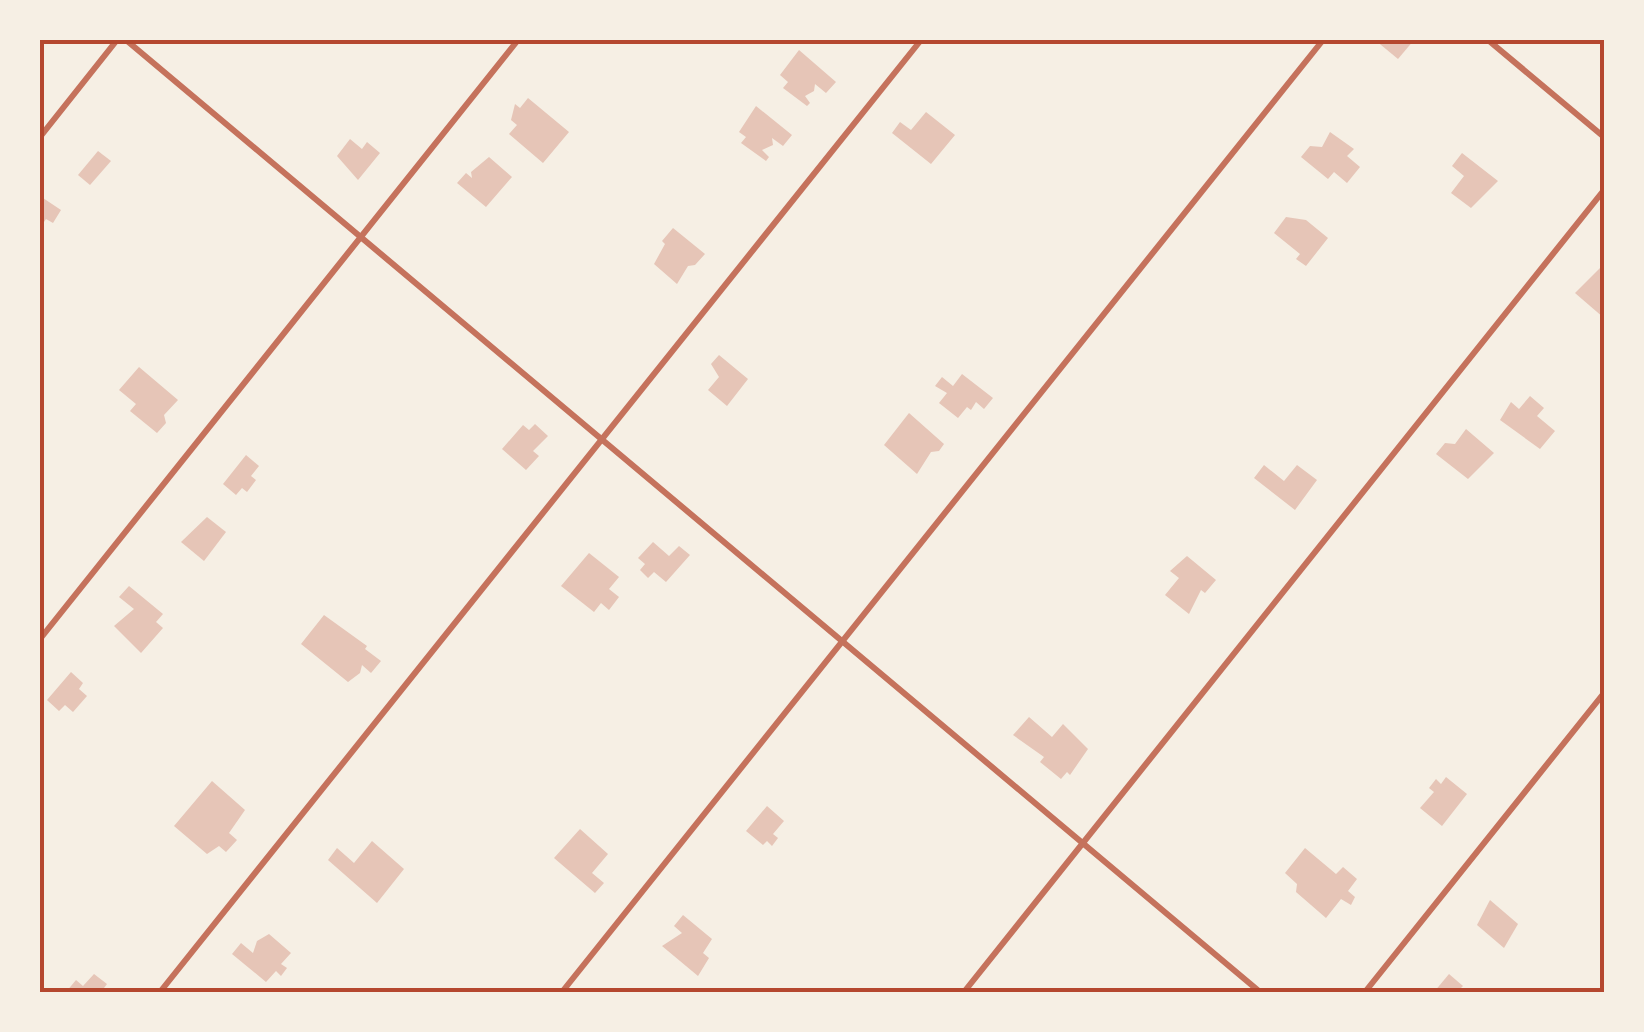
<svg xmlns="http://www.w3.org/2000/svg" width="1644" height="1032" font-family="Quicksand,sans-serif">
	<rect width="100%" height="100%" fill="#f6efe4"/>
	<!-- building -->
	<g fill="#e6c5b7">
		<path d="M1375,40H1414L1398,59Z"/>
		<path d="M799,50L836,82L826,93L815,84L814,91L805,96L810,103L807,106L783,88L788,82L780,75Z"/>
		<path d="M528,98L569,132L543,163L509,134L517,125L511,120L515,104L520,108Z"/>
		<path d="M756,106L792,135L783,146L772,138L773,145L762,150L769,157L766,161L741,143L746,137L739,132Z"/>
		<path d="M926,112L955,135L931,164L892,133L900,122L911,130Z"/>
		<path d="M1330,132L1354,149L1347,156L1360,167L1347,183L1334,172L1328,179L1301,157L1310,146L1322,147Z"/>
		<path d="M350,139L362,149L367,142L380,153L358,180L337,156Z"/>
		<path d="M98,151L111,161L90,185L78,175Z"/>
		<path d="M1462,153L1498,181L1471,208L1451,193L1464,176L1452,166Z"/>
		<path d="M489,157L512,177L486,207L457,183L466,173L472,178L471,172Z"/>
		<path d="M40,196L61,210L53,223L46,219L40,228Z"/>
		<path d="M1286,217L1306,220L1328,238L1306,266L1296,259L1300,254L1274,233Z"/>
		<path d="M673,228L705,254L695,265L688,266L677,284L654,264L665,244L662,241Z"/>
		<path d="M1600,268L1604,271V318L1575,293Z"/>
		<path d="M719,355L748,379L727,406L708,390L719,377L711,364Z"/>
		<path d="M139,367L178,400L164,415L166,423L157,433L130,411L136,404L119,390Z"/>
		<path d="M962,374L993,398L984,409L976,402L971,410L967,407L958,418L939,403L947,393L935,386L942,377L953,386Z"/>
		<path d="M1530,396L1544,408L1537,416L1555,431L1540,449L1500,420L1511,402L1519,409Z"/>
		<path d="M909,413L944,444L939,451L931,452L917,474L884,445Z"/>
		<path d="M535,424L548,436L533,451L539,456L526,470L502,449L523,425L529,430Z"/>
		<path d="M1466,429L1494,453L1468,479L1436,454L1445,443L1455,444Z"/>
		<path d="M246,455L259,466L251,476L256,480L247,492L242,488L236,495L223,484Z"/>
		<path d="M1264,465L1284,481L1297,465L1317,480L1295,510L1254,478Z"/>
		<path d="M207,517L226,532L204,561L181,542Z"/>
		<path d="M653,542L669,556L679,546L690,555L666,582L654,572L648,578L640,570L645,564L638,558Z"/>
		<path d="M589,553L619,577L609,589L619,597L609,610L601,603L594,612L561,586Z"/>
		<path d="M1187,556L1216,580L1205,593L1201,590L1189,614L1165,595L1179,578L1170,571Z"/>
		<path d="M129,586L163,614L156,622L163,628L141,653L114,626L134,609L119,597Z"/>
		<path d="M324,615L367,646L365,649L381,661L371,673L362,665L360,673L348,682L301,644Z"/>
		<path d="M71,672L83,683L79,689L87,696L73,712L65,705L59,711L47,700Z"/>
		<path d="M1029,717L1052,737L1063,724L1088,749L1070,775L1067,772L1061,779L1040,762L1044,757L1013,735Z"/>
		<path d="M1446,777L1467,794L1442,826L1420,808L1434,792L1429,788L1436,779L1441,784Z"/>
		<path d="M212,781L245,810L229,833L237,840L226,852L219,846L207,854L174,826Z"/>
		<path d="M767,806L784,821L773,834L778,838L772,846L767,841L763,845L746,831Z"/>
		<path d="M580,829L608,854L592,873L604,883L595,893L554,858Z"/>
		<path d="M372,841L404,869L377,903L328,860L337,848L354,863Z"/>
		<path d="M1305,848L1336,874L1343,867L1357,879L1348,891L1355,897L1351,905L1341,899L1326,918L1296,892L1297,884L1285,873Z"/>
		<path d="M1490,900L1518,924L1504,948L1477,925Z"/>
		<path d="M683,915L712,939L703,953L709,958L698,976L662,946L682,933L674,926Z"/>
		<path d="M269,934L291,953L281,964L287,968L281,976L276,971L266,982L232,954L241,943L253,953L257,941Z"/>
		<path d="M94,974L107,984L101,992H66L76,980L83,986Z"/>
		<path d="M1449,974L1463,986L1457,992H1434Z"/>
	</g>
	<g fill="none" stroke-linecap="round" stroke-linejoin="round">
		<!-- minor -->
		<g stroke="#c5725c" stroke-width="6">
			<path d="M126,40L1260,992"/>
			<path d="M1488,40L1604,137"/>
			<path d="M40,137L117,40"/>
			<path d="M40,639L518,40"/>
			<path d="M160,992L921,40"/>
			<path d="M562,992L1323,40"/>
			<path d="M964,992L1604,190"/>
			<path d="M1365,992L1604,693"/>
		</g>
	</g>
	<!-- border -->
	<rect width="1644" height="1032" fill="none" stroke="#f6efe4" stroke-width="85"/>
	<rect x="42" y="42" width="1560" height="948" fill="none" stroke="#b5482f" stroke-width="4"/>
</svg>
